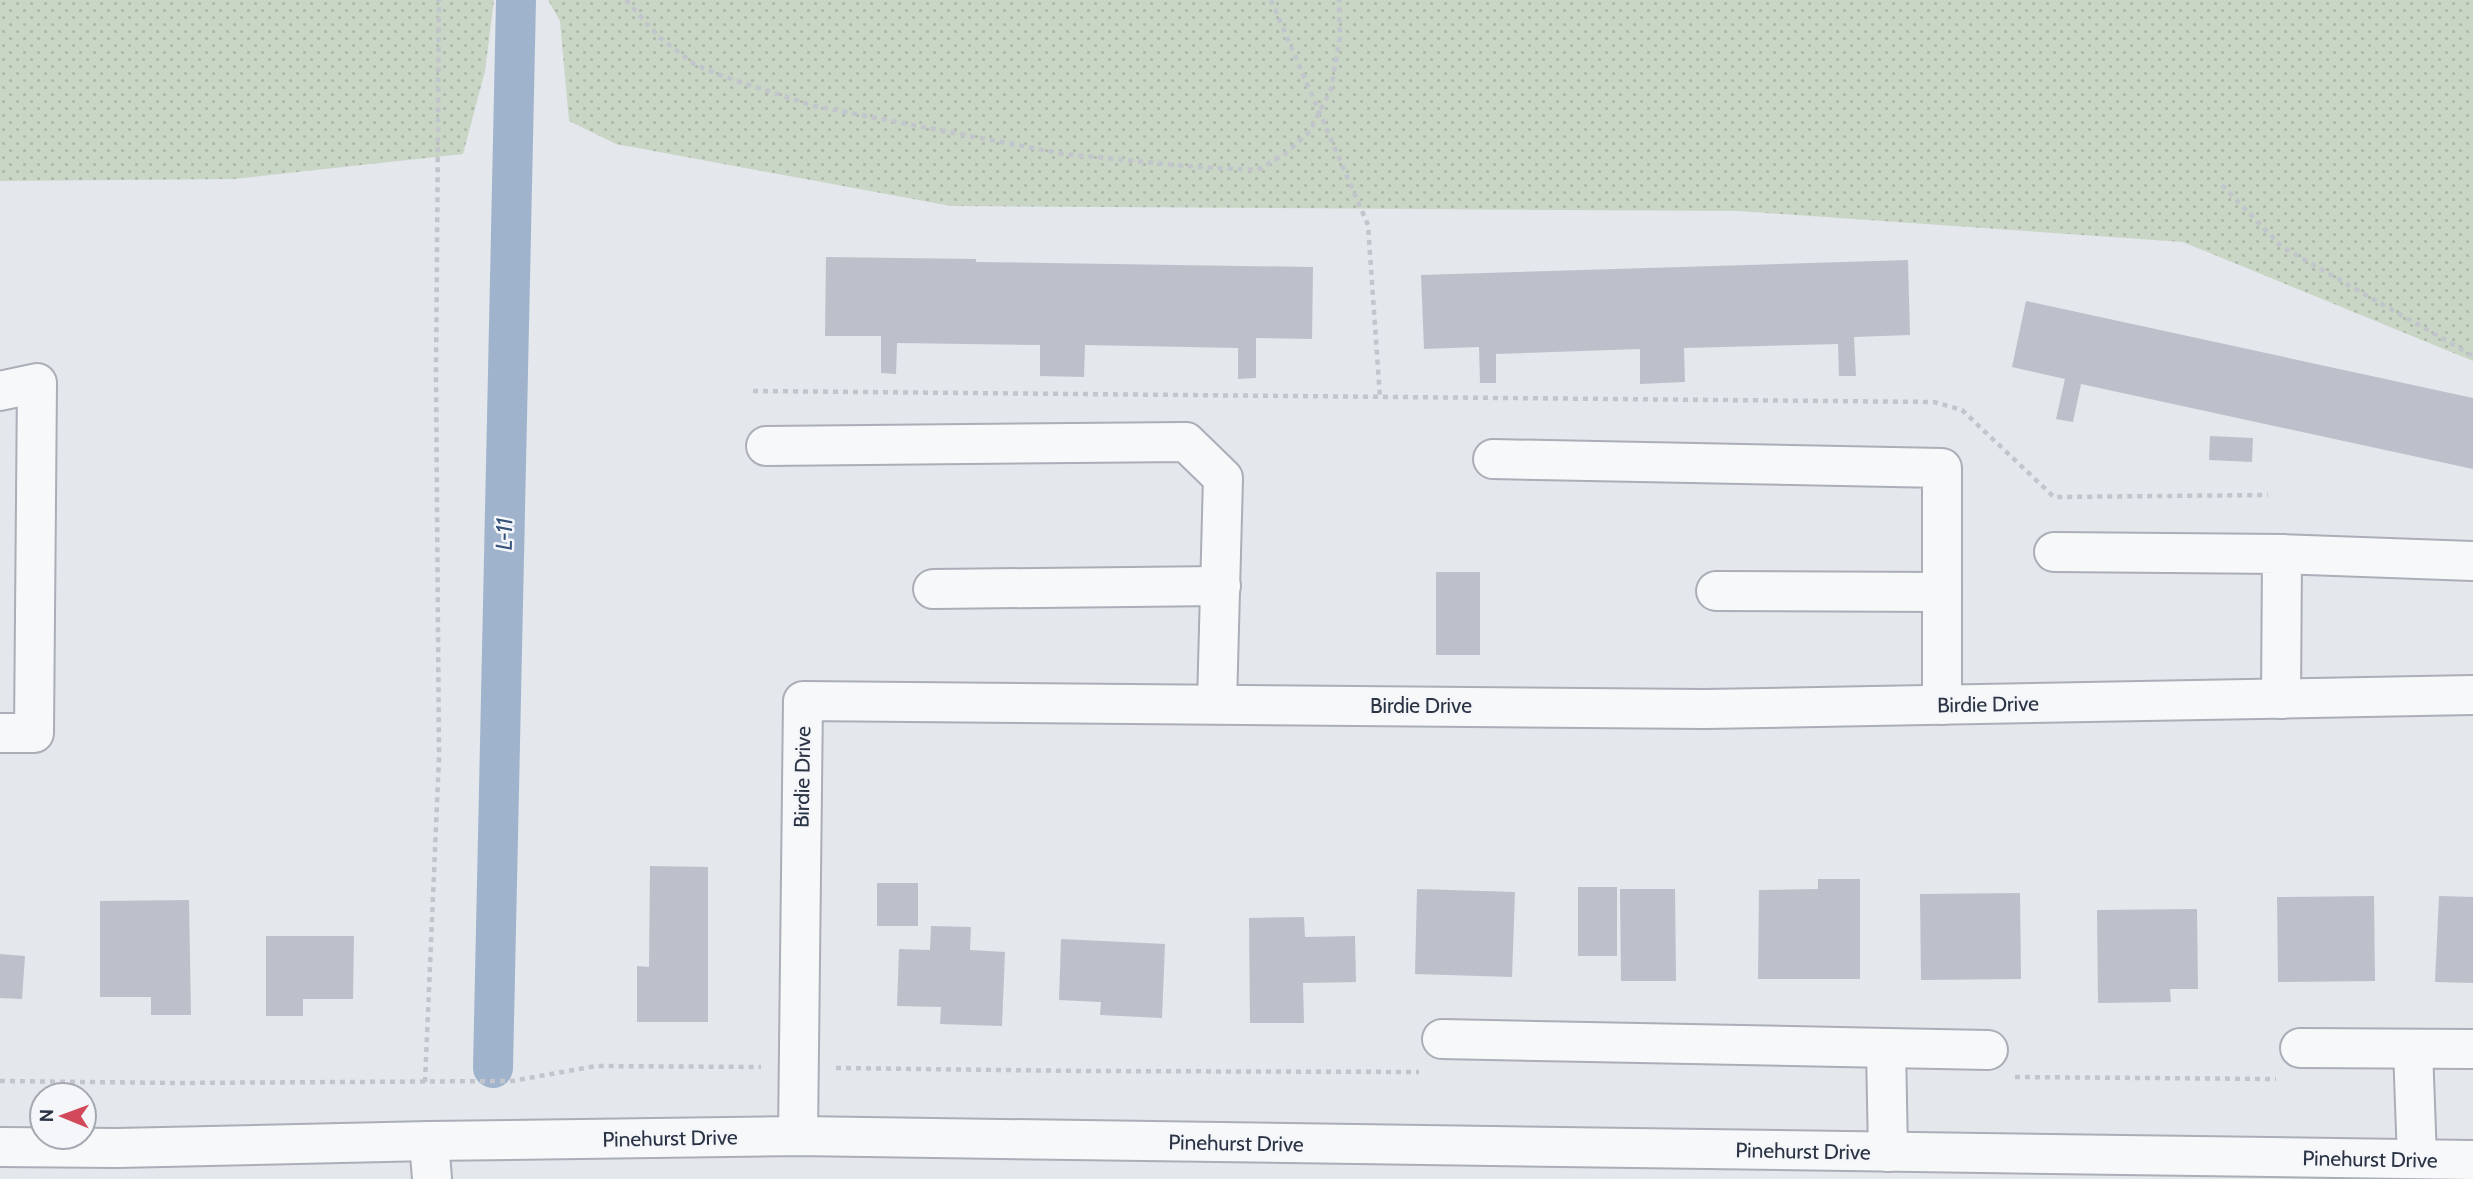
<svg xmlns="http://www.w3.org/2000/svg" width="2473" height="1179" font-family="Cabin,sans-serif">
	<defs>
		<pattern id="grass-dots" width="8" height="8" patternUnits="userSpaceOnUse" patternTransform="scale(1.75)"><rect width="8" height="8" fill="#c9d6c5"/><path d="M2 2h.1M6 6h.1" fill="none" stroke="#adb8ab" stroke-width="1.8" stroke-linecap="round"/></pattern>
	</defs>
	<rect width="100%" height="100%" fill="#e4e7ec"/>
	<!-- grass -->
	<g fill="url(#grass-dots)">
		<path d="M0,0H494L485,71L463,154L234,179L0,181Z"/>
		<path d="M548,0H2473V361L2183,242L1738,211L951,206L616,144L569,121L560,21Z"/>
	</g>
	<g fill="none" stroke-linecap="round" stroke-linejoin="round">
		<!-- canal -->
		<path stroke="#9fb4cc" stroke-width="40" d="M493,1068L516,0"/>
	</g>
	<!-- building -->
	<g fill="#bbc0ca">
		<path d="M826,257L976,259V262L1313,267L1312,339L1256,338V378L1238,379V348L1085,345L1084,377L1040,376V345L897,343L896,374L881,373V336H825Z"/>
		<path d="M1908,260L1910,335L1854,337L1856,376H1839L1838,344L1684,348L1685,382L1640,384V349L1496,354V383H1480L1479,347L1424,349L1421,275Z"/>
		<path d="M2026,301L2473,398V469L2081,384L2073,422L2056,419L2065,379L2012,367Z"/>
		<path d="M2210,436L2253,438L2252,462L2209,460Z"/>
		<rect x="1436" y="572" width="44" height="83"/>
		<path d="M650,866L708,867V1022H637V966L649,967Z"/>
		<path d="M1818,879H1860V979H1758L1759,890L1818,889Z"/>
		<rect x="877" y="883" width="41" height="43"/>
		<rect x="1578" y="887" width="39" height="69"/>
		<path d="M1417,889L1515,892L1512,977L1415,974Z"/>
		<path d="M1620,889H1675L1676,981H1621Z"/>
		<path d="M2020,893L2021,979L1921,980L1920,894Z"/>
		<path d="M2374,896L2375,981L2278,982L2277,897Z"/>
		<path d="M2439,896L2473,897V983L2435,982Z"/>
		<path d="M189,900L191,1015H151V997H100V901Z"/>
		<path d="M2197,909L2198,989H2170L2171,1002L2098,1003L2097,910Z"/>
		<path d="M1304,917L1305,937L1355,936L1356,982L1303,983L1304,1023H1250L1249,918Z"/>
		<path d="M931,926L971,927L970,950L1005,952L1002,1026L940,1024L941,1007L897,1006L899,949L930,950Z"/>
		<path d="M266,936H354L353,999H303V1016H266Z"/>
		<path d="M1061,939L1165,944L1162,1018L1100,1015L1101,1002L1059,1000Z"/>
		<path d="M0,954L25,956L22,999L0,998Z"/>
	</g>
	<g fill="none" stroke-linecap="round" stroke-linejoin="round">
		<!-- minor casing -->
		<g stroke="#a9aeb7" stroke-width="42">
			<g id="minor">
				<path d="M0,391L37,383L34,733H0"/>
				<path d="M766,446L1186,442L1223,478L1217,704"/>
				<path d="M1493,459L1942,468V705"/>
				<path d="M2054,552L2282,554L2281,699"/>
				<path d="M2282,554L2473,561"/>
				<path d="M933,589L1221,586"/>
				<path d="M1716,591L1942,592"/>
				<path d="M1442,1039L1988,1050"/>
				<path d="M2300,1048L2473,1049"/>
				<path d="M1886,1049L1888,1152"/>
				<path d="M2413,1049L2417,1159"/>
				<path d="M798,1136L803,701L1705,709L2473,695"/>
				<path d="M429,1141L432,1179"/>
				<path d="M0,1147L117,1148L429,1141L798,1136L2473,1160"/>
			</g>
		</g>
		<!-- path -->
		<g stroke="#c2c5cb" stroke-width="4.5" stroke-dasharray="5 5" stroke-linecap="butt">
			<path d="M626,0L659,37L694,64L722,76L814,106L1064,154L1197,167L1257,170L1285,154L1310,131L1331,89L1340,36L1339,0"/>
			<path d="M1271,0L1368,225L1380,398"/>
			<path d="M2222,185L2282,247L2473,356"/>
			<path d="M753,391L1934,402L1962,410L2054,497L2268,495"/>
			<path d="M836,1068L1084,1071L1419,1072"/>
			<path d="M2015,1077L2276,1079"/>
			<path d="M0,1081L176,1083L512,1081L596,1066L761,1067"/>
			<path d="M425,1082L439,757L436,375L439,0"/>
		</g>
		<!-- minor -->
		<use href="#minor" stroke="#f7f8fa" stroke-width="38"/>
	</g>
	<g text-anchor="middle" dominant-baseline="central" stroke-width="5" stroke-linejoin="round" paint-order="stroke">
		<!-- street labels -->
		<g font-size="21" fill="#2b3445" stroke="#f4f6f9">
			<text transform="translate(1988 704) rotate(-1)">Birdie Drive</text>
			<text x="1421" y="705">Birdie Drive</text>
			<text transform="translate(802 777) rotate(-89)">Birdie Drive</text>
			<text transform="translate(670 1138) rotate(-1)">Pinehurst Drive</text>
			<text transform="translate(1236 1143) rotate(1)">Pinehurst Drive</text>
			<text transform="translate(1803 1151) rotate(1)">Pinehurst Drive</text>
			<text transform="translate(2370 1159) rotate(1)">Pinehurst Drive</text>
		</g>
		<!-- water labels -->
		<g font-size="23" font-style="italic" fill="#34527a" stroke="#f4f6f9">
			<text transform="translate(504 534) rotate(-89)">L-11</text>
		</g>
	</g>
	<!-- north arrow -->
	<g transform="translate(63 1116) rotate(271)"><circle r="33" fill="#f4f6f9" stroke="#a4a8b1" stroke-width="2"/>
	<path d="M0-5L12 26L0 18L-12 26Z" fill="#d1495b"/>
	<text y="-10" font-size="19" font-weight="bold" text-anchor="middle" fill="#2b3445">N</text>
	</g>
</svg>
